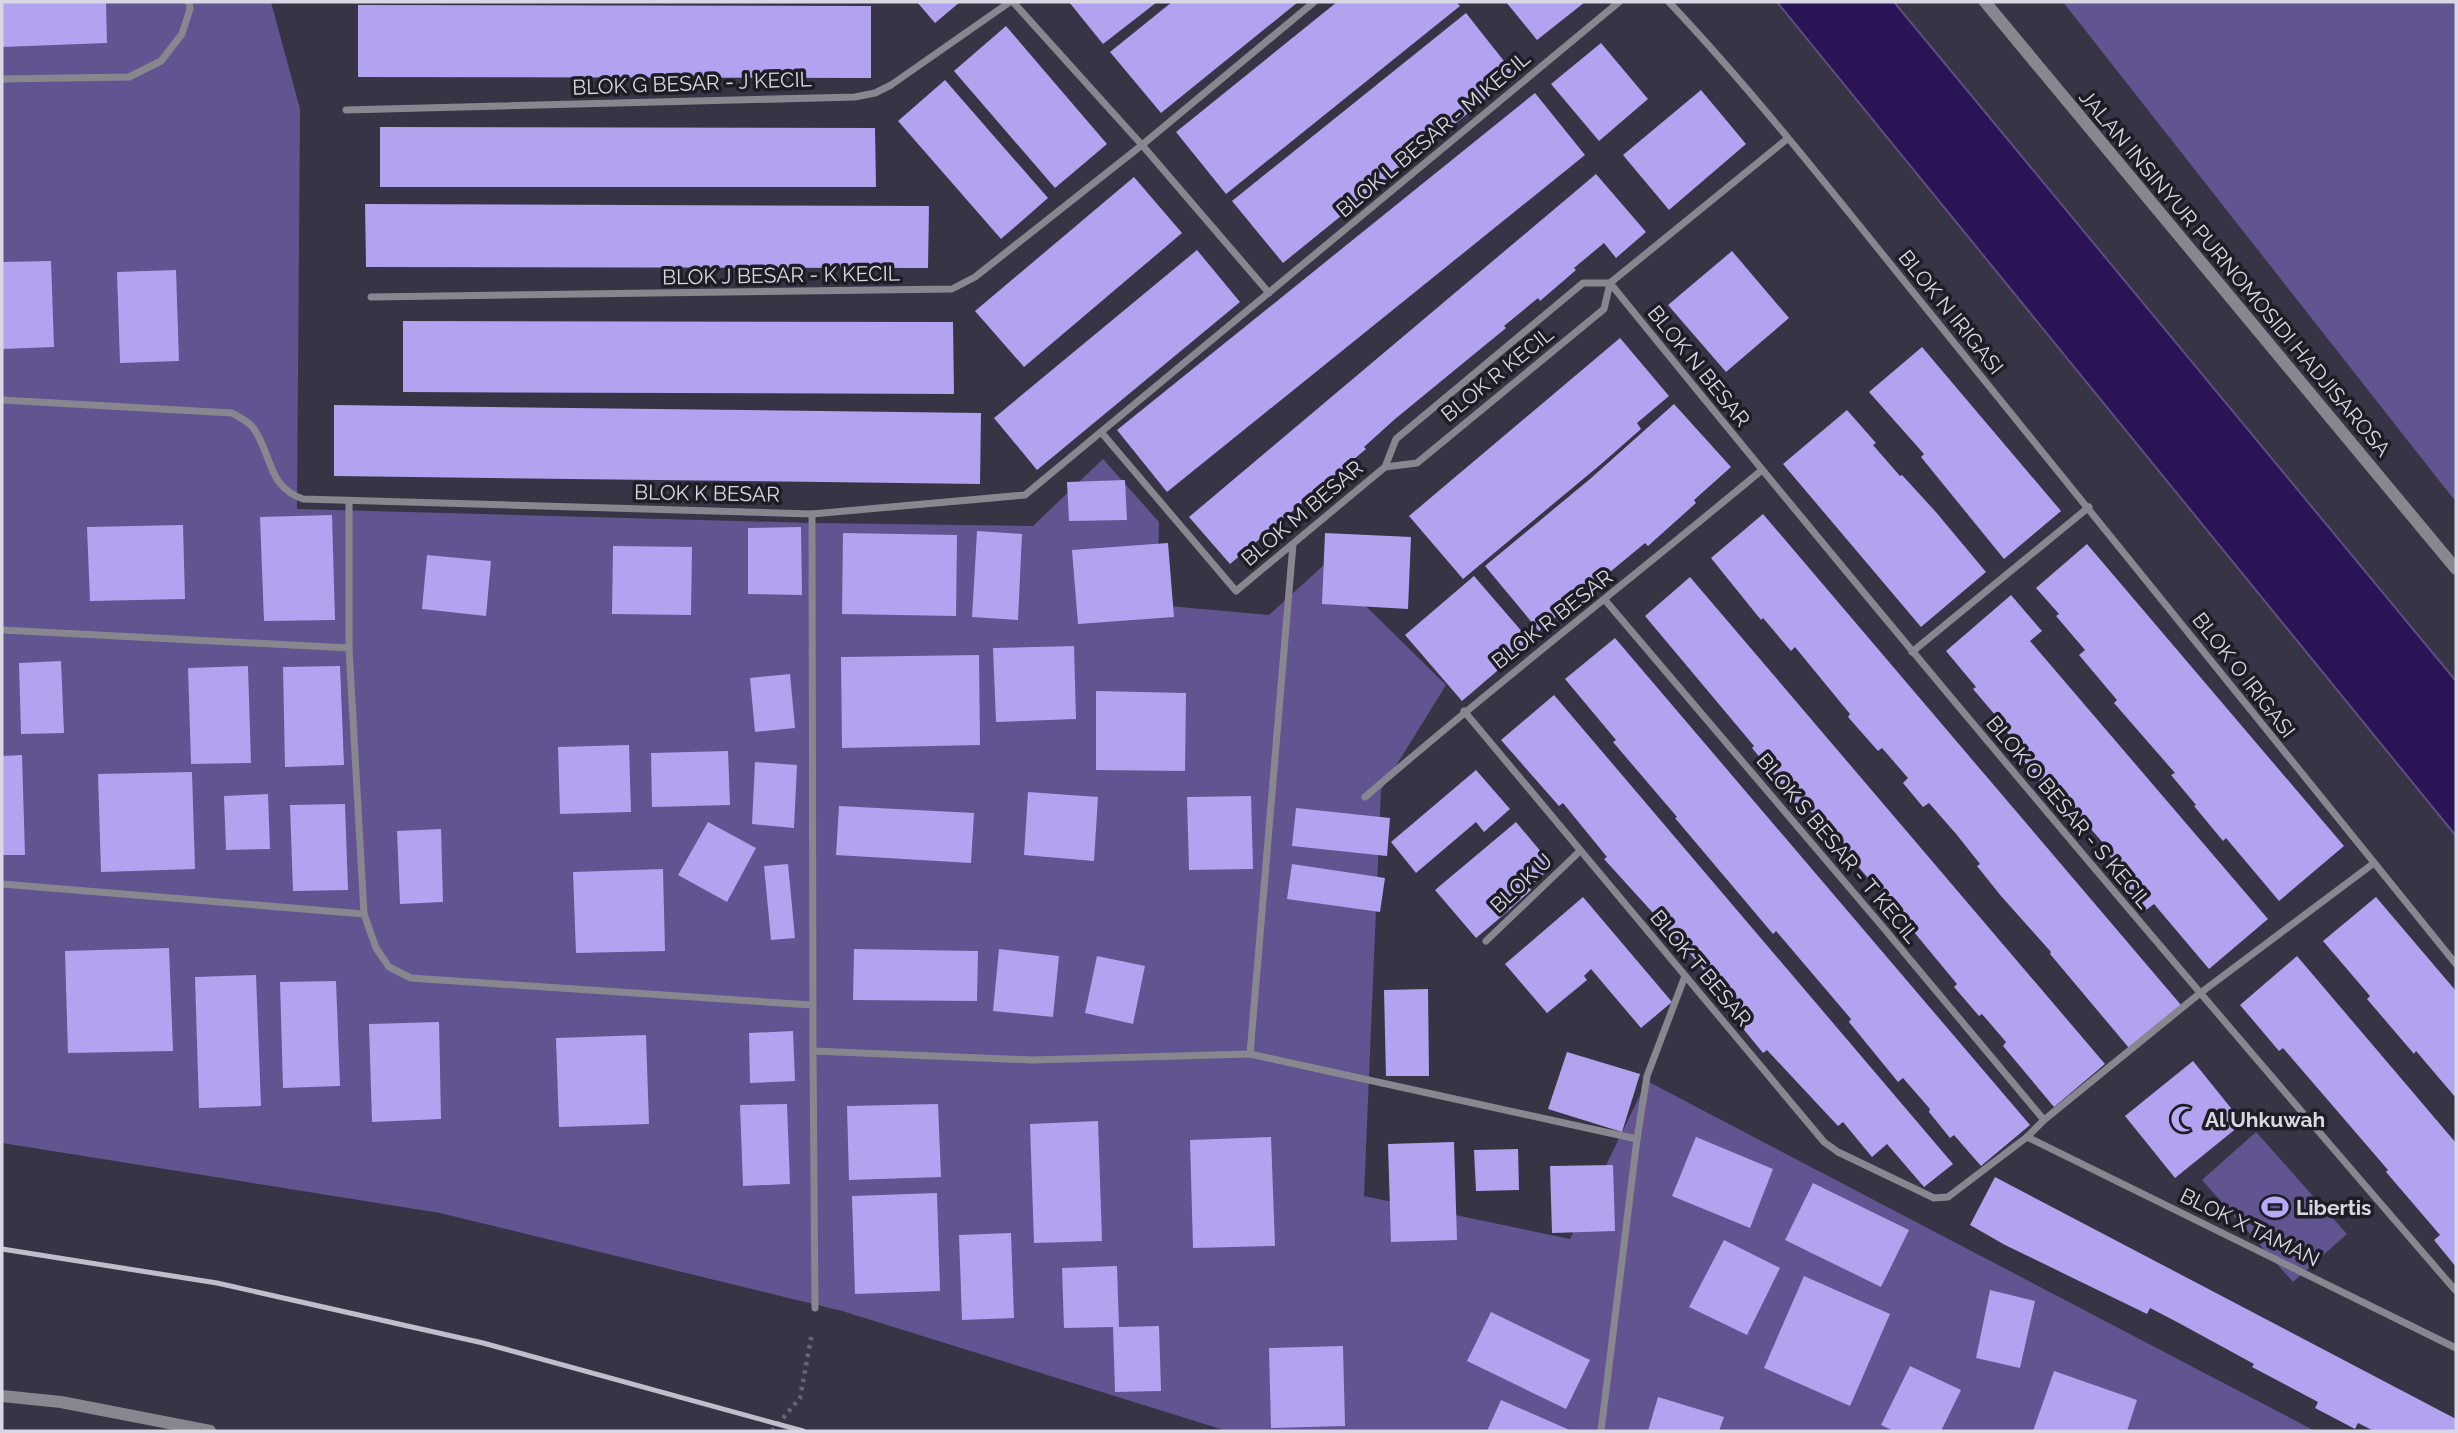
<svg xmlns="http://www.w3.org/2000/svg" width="2458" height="1433" font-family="Raleway,sans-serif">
	<rect width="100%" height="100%" fill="#373446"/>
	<!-- green -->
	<g fill="#615490">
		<path d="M2,2H271L300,109L297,509L814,523L1033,526L1103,459L1159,522L1157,605L1269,615L1324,565L1446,685L1381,790L1364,1196L1570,1239L1647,1081L2315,1431H1227L842,1311L440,1213L2,1143Z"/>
		<path d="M2063,2H2456V502Z"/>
		<path d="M2256,1132L2347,1234L2293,1282L2202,1180Z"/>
	</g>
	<!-- water -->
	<path fill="#2a1456" stroke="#5e4e80" stroke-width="2" d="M1777,2H1894L2456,681V836Z"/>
	<!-- building -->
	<g fill="#b2a2f0">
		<path d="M2,2H106L107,43L2,47Z"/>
		<path d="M917,2H960L935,23Z"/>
		<path d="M1069,2H1157L1103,44Z"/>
		<path d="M1172,2H1298L1161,113L1110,52Z"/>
		<path d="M1337,2H1456L1460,6L1226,194L1176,132Z"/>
		<path d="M1506,2H1585L1537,40Z"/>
		<path d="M358,5L871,6V78L358,77Z"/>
		<path d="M1466,13L1515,75L1283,263L1232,201Z"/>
		<path d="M1006,26L1107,144L1055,188L954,71Z"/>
		<path d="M1601,43L1648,99L1599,141L1551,84Z"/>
		<path d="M945,80L1048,198L1001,239L898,121Z"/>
		<path d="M1701,90L1746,144L1669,210L1623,155Z"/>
		<path d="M1535,93L1585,155L1167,492L1117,430Z"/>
		<path d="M380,127L875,128L876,187H380Z"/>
		<path d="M1596,174L1646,232L1616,258L1604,243L1574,268L1576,270L1540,301L1538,298L1504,326L1506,328L1395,419L1364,447L1366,449L1230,564L1189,517Z"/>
		<path d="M1134,177L1182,233L1024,367L975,311Z"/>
		<path d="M365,204L929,206L928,268L366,267Z"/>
		<path d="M1197,250L1240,302L1037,470L994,418Z"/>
		<path d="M1732,251L1789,318L1726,372L1668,305Z"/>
		<path d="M51,261L54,347L2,349V262Z"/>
		<path d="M176,270L179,361L120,363L117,272Z"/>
		<path d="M403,321L953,322L954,394L403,392Z"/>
		<path d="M1620,338L1669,396L1637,423L1641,429L1600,465L1463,579L1409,516Z"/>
		<path d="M1922,347L2061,511L2004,559L1921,457L1924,454L1869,392Z"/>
		<path d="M1674,404L1731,467L1694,500L1696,503L1648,546L1645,543L1539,631L1485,566L1590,479Z"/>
		<path d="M334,405L981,413L980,484L334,476Z"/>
		<path d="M1847,410L1876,443L1873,445L1900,476L1902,475L1935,511L1986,572L1921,627L1783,464Z"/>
		<path d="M1125,480L1127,520L1069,521L1067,482Z"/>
		<path d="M1763,514L2181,1005L2129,1048L2050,954L2051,952L2001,896L1977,866L1980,864L1957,835L1929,803L1923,807L1903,783L1908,778L1882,748L1878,751L1848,717L1850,714L1795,647L1791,651L1763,618L1761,620L1711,558Z"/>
		<path d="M332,515L335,620L264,621L260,517Z"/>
		<path d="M183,525L185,599L90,601L87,527Z"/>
		<path d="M801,527L802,595L748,594V528Z"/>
		<path d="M977,531L1022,534L1018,620L972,617Z"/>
		<path d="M843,533L957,535L956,616L842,614Z"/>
		<path d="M1325,533L1411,537L1408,609L1322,604Z"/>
		<path d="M1168,543L1174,617L1078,624L1072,550Z"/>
		<path d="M2087,544L2344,846L2279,901L2226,838L2223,841L2194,806L2196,805L2171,775L2175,773L2114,703L2117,700L2079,655L2085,650L2056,616L2059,614L2036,588Z"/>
		<path d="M613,546L692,547L691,615L612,614Z"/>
		<path d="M427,555L491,561L486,616L422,609Z"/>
		<path d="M1474,576L1531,642L1462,701L1405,635Z"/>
		<path d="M1690,577L2105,1064L2054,1107L2003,1046L2006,1042L1982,1014L1979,1016L1954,987L1957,984L1904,920L1807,807L1801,812L1775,780L1777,778L1752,748L1754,746L1645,616Z"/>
		<path d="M2011,595L2042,631L2030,641L2268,919L2209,969L2154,904L2146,910L2118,877L2123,873L2103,848L2106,846L2053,787L2048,791L2023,760L2027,756L2000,724L2002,723L1973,689L1976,687L1946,651Z"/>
		<path d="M1615,638L2030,1125L1981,1166L1954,1135L1950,1138L1929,1112L1930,1109L1903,1078L1898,1082L1849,1022L1851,1019L1776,931L1773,934L1675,818L1677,817L1613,742L1616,740L1565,679Z"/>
		<path d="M1074,646L1076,719L996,722L993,648Z"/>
		<path d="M979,655L980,745L842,748L841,657Z"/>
		<path d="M61,661L64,733L21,734L19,663Z"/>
		<path d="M248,666L251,763L191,764L188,668Z"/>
		<path d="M340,666L344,765L285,767L283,667Z"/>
		<path d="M790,674L795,728L755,732L750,678Z"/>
		<path d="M1096,691L1186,693L1185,771L1096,770Z"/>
		<path d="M1554,695L1953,1164L1924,1187L1887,1144L1872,1157L1843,1122L1838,1126L1767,1050L1763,1053L1736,1020L1740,1016L1693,957L1604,859L1607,857L1563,803L1559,806L1501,740Z"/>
		<path d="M629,745L631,812L560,814L558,747Z"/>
		<path d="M728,751L730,805L652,807L651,753Z"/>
		<path d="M22,755L25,855H2V756Z"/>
		<path d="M755,762L797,765L794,828L752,824Z"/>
		<path d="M1476,770L1510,809L1484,832L1476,822L1416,873L1391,842Z"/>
		<path d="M192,772L195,869L101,872L98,774Z"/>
		<path d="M1028,792L1098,797L1094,861L1024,855Z"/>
		<path d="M268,794L270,849L226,850L224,796Z"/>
		<path d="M1251,796L1253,869L1189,870L1187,797Z"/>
		<path d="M345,804L348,890L293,891L290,805Z"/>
		<path d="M839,806L974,813L971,863L836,855Z"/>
		<path d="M1296,808L1390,818L1387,856L1292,846Z"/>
		<path d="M708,822L756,848L727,902L678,875Z"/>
		<path d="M1516,822L1553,866L1529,887L1531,890L1507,912L1476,938L1435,890Z"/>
		<path d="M441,829L443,902L400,904L397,831Z"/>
		<path d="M788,864L795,938L771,940L764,866Z"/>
		<path d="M1292,864L1385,878L1380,912L1287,899Z"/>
		<path d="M663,869L665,951L576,953L573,872Z"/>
		<path d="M1583,897L1672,1002L1641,1028L1591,969L1584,976L1587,980L1547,1013L1505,964Z"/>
		<path d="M2376,897L2456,991V1098L2416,1051L2414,1054L2367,999L2370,996L2323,941Z"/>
		<path d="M169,948L173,1051L68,1053L65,951Z"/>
		<path d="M854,949L978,951L977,1001L853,1000Z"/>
		<path d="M999,949L1059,956L1053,1017L993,1011Z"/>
		<path d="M1097,956L1145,966L1133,1024L1085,1013Z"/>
		<path d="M2297,956L2456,1143V1267L2434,1240L2440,1235L2386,1172L2388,1170L2283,1048L2279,1051L2240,1005Z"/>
		<path d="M256,975L261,1106L199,1108L195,977Z"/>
		<path d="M336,981L340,1086L283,1088L280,982Z"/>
		<path d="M1428,989L1429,1076H1386L1384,990Z"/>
		<path d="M439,1022L441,1119L372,1122L369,1024Z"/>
		<path d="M793,1031L795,1081L750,1083L749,1033Z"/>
		<path d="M646,1035L649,1124L559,1127L556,1038Z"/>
		<path d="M1567,1052L1640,1074L1622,1132L1548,1109Z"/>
		<path d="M2193,1061L2243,1123L2175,1178L2125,1116Z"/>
		<path d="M787,1104L790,1184L743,1186L740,1105Z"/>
		<path d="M938,1104L941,1177L849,1180L847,1106Z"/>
		<path d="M1098,1121L1102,1241L1034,1243L1030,1124Z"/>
		<path d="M1271,1137L1275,1246L1193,1248L1190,1140Z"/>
		<path d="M1696,1137L1773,1169L1750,1228L1672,1196Z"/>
		<path d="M1454,1142L1457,1240L1391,1242L1388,1144Z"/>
		<path d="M1518,1149L1519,1190L1476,1191L1474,1150Z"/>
		<path d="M1613,1165L1615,1231L1552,1233L1550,1166Z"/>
		<path d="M1995,1177L2456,1419V1431H2374L2358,1423L2355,1429L2315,1408L2318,1402L2252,1367L2254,1364L2177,1322L2150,1308L2147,1314L2005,1245L1970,1225Z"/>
		<path d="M1813,1183L1909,1230L1881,1287L1785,1240Z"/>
		<path d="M937,1193L940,1291L855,1294L852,1196Z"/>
		<path d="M1011,1233L1014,1318L962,1320L959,1235Z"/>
		<path d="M1724,1240L1780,1268L1747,1335L1689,1307Z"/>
		<path d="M1117,1266L1119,1327L1159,1326L1161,1391L1115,1392L1113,1327L1064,1328L1062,1268Z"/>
		<path d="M1804,1276L1890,1314L1850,1406L1764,1368Z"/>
		<path d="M1990,1290L2035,1301L2020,1368L1976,1358Z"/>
		<path d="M1491,1312L1590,1360L1566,1409L1467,1361Z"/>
		<path d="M1343,1346L1345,1426L1271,1428L1269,1348Z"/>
		<path d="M1910,1366L1961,1390L1941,1431H1894L1881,1425Z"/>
		<path d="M2054,1371L2137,1400L2127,1431H2033Z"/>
		<path d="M1658,1397L1724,1417L1719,1431H1648Z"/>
		<path d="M1501,1400L1572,1431H1487Z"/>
	</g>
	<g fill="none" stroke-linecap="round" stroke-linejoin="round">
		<!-- path -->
		<path stroke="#686576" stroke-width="4.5" stroke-dasharray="3.5 5" stroke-linecap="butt" d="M772,1431L800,1398L812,1333"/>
		<!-- minor -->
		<g stroke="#888790" stroke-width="7">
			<path d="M1013,2L1142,145L1269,293"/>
			<path d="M1669,2C1763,102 1847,211 1934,318C2109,532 2281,749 2456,964"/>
			<path d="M2,79L129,77L161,61L182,34L190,9L189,2"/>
			<path d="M346,110L855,97L875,93L891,85L1010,2"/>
			<path d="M1610,283C1886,624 2169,959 2456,1291"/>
			<path d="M1610,283L1787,139"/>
			<path d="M371,297L952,289L975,277L1142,145L1314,2"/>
			<path d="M2,400L232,413C239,417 250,422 254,429C273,457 267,486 303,499L812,514L1025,495L1619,2"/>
			<path d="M1101,432L1236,591L1385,467L1396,439L1583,283H1610"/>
			<path d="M1385,467L1417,463L1604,309L1610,283"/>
			<path d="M812,514L813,1051L1032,1060L1250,1054L1637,1139L1601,1431"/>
			<path d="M1605,600L1882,926L2044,1120"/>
			<path d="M2,630L349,648L364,914"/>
			<path d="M349,648V502"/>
			<path d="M1912,652L2089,507"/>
			<path d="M1464,711L1824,1142L1838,1152L1934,1198L1948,1197L2027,1137L2044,1120L2199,994L2374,863"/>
			<path d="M1365,797C1494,685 1630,580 1762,470"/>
			<path d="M2,884L364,914L376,948L389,967L411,978L812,1005"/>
			<path d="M1486,941L1580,851"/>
			<path d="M813,1051L815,1308"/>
			<path d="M1250,1054L1293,544"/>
			<path d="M2027,1137L2456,1348"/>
			<path d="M1637,1139L1647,1076L1685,976"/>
		</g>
		<!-- tertiary -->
		<g stroke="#888790" stroke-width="12">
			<path d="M1985,2L2456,569"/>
			<path d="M2,1396L61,1402L210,1431"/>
		</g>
		<!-- rail -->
		<path stroke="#c0beca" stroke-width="5" d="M2,1249L217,1283L483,1343L803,1431"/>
	</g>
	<!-- icons -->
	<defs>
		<g id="mosque-bare" transform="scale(2.1)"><path d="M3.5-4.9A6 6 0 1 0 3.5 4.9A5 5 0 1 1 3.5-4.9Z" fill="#b9aaf7" stroke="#1e1d25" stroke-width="2.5" paint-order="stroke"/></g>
		<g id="stadium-bare" transform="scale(2.1)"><path d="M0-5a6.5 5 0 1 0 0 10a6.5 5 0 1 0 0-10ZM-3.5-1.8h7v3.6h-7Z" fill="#b9aaf7" stroke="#1e1d25" stroke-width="2.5" paint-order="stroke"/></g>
	</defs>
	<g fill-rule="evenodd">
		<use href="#mosque-bare" x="2184" y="1119"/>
		<use href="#stadium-bare" x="2275" y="1207"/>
	</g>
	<g text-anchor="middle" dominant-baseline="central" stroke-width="7" stroke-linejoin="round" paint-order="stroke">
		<!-- street labels -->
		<g font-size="21" fill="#d9d7e3" stroke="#1e1d25">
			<text transform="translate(692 83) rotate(-2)">BLOK G BESAR - J KECIL</text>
			<text transform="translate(1433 134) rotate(-40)">BLOK L BESAR - M KECIL</text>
			<text transform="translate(2235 273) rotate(50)">JALAN INSINYUR PURNOMOSIDI HADJISAROSA</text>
			<text transform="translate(781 275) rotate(-1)">BLOK J BESAR - K KECIL</text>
			<text transform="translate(1951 312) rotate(51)">BLOK N IRIGASI</text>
			<text transform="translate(1699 366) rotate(51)">BLOK N BESAR</text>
			<text transform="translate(1497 374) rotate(-39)">BLOK R KECIL</text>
			<text transform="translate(707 493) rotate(1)">BLOK K BESAR</text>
			<text transform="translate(1302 513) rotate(-40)">BLOK M BESAR</text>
			<text transform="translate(1552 619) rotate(-38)">BLOK R BESAR</text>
			<text transform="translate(2244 675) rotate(52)">BLOK O IRIGASI</text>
			<text transform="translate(2069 812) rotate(50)">BLOK O BESAR - S KECIL</text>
			<text transform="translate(1838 848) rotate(50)">BLOK S BESAR - T KECIL</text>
			<text transform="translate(1521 883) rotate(-43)">BLOK U</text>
			<text transform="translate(1701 968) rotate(50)">BLOK T BESAR</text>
			<text transform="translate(2250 1227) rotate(26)">BLOK X TAMAN</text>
		</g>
		<!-- poi labels -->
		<g font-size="21" font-weight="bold" fill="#d9d7e3" stroke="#1e1d25" text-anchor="start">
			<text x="2205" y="1119">Al Uhkuwah</text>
			<text x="2296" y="1207">Libertis</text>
		</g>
	</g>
	<!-- border -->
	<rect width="2458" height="1433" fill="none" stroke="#d9d7e3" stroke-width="7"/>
</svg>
